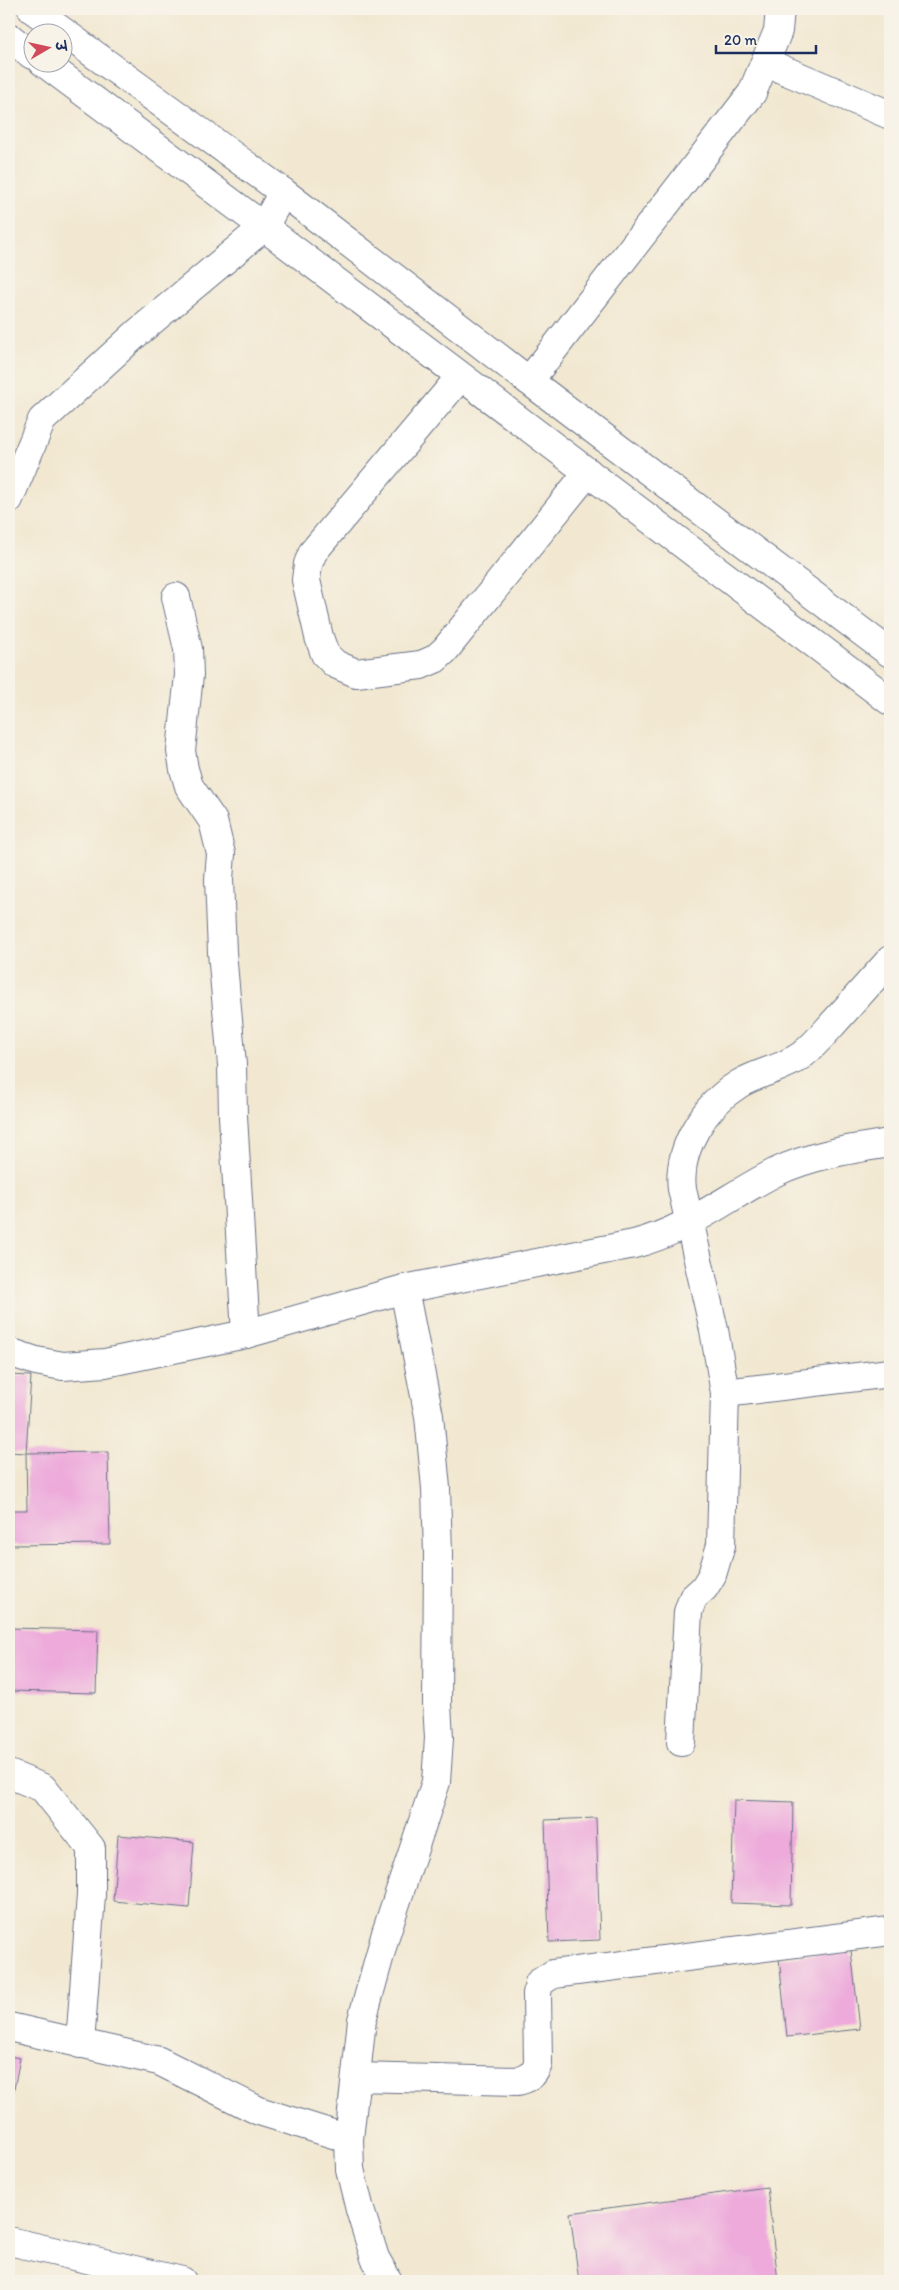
<svg xmlns="http://www.w3.org/2000/svg" width="899" height="2290" font-family="Itim,'Playpen Sans Deva',sans-serif">
	<rect width="100%" height="100%" fill="#f7f3e8"/>
	<filter id="ink" filterUnits="userSpaceOnUse"><feTurbulence type="fractalNoise" baseFrequency=".02" numOctaves="2"/><feDisplacementMap in="SourceGraphic" scale="10" xChannelSelector="R" yChannelSelector="G"/><feConvolveMatrix kernelMatrix="1 2 1 2 8 2 1 2 1" color-interpolation-filters="sRGB"/></filter>
	<filter id="wash" filterUnits="userSpaceOnUse"><feTurbulence type="fractalNoise" baseFrequency=".0096" numOctaves="4" result="noise"/><feDisplacementMap in="SourceGraphic" scale="20" xChannelSelector="R" yChannelSelector="G"/><feGaussianBlur stdDeviation="1.12" result="paint"/><feColorMatrix in="noise" values="0 0 0 0 0 0 0 0 0 0 0 0 0 0 0 0 0 1.4 0 .05"/><feComposite in="paint" operator="in"/></filter>
	<g filter="url(#wash)">
		<rect width="100%" height="100%" fill="#f2e8d1"/>
		<g id="blocks">
			<!-- building -->
			<g fill="#edaadb">
				<path d="M9,1375L31,1376L26,1453L9,1452Z"/>
				<path d="M108,1452L110,1544L9,1545V1510H27L26,1453Z"/>
				<path d="M9,1628L98,1630L96,1693L9,1691Z"/>
				<path d="M734,1800L793,1802L791,1905L731,1903Z"/>
				<path d="M596,1818L600,1940L549,1942L545,1820Z"/>
				<path d="M118,1835L194,1842L189,1908L113,1901Z"/>
				<path d="M851,1950L860,2029L787,2037L779,1958Z"/>
				<path d="M9,2056L20,2058L10,2110H9Z"/>
				<path d="M767,2187L778,2281H667V2279L579,2281L570,2213Z"/>
			</g>
		</g>
	</g>
	<g filter="url(#ink)">
		<use href="#blocks" fill-opacity="0" stroke="#667086" stroke-width="1"/>
		<g fill="none" stroke-linecap="round" stroke-linejoin="round">
			<!-- minor casing -->
			<g stroke="#667086" stroke-width="30">
				<g id="minor">
					<path d="M765,62L890,115"/>
					<path d="M460,377L313,552L308,564L306,580L319,637L325,654L335,664L356,673L421,665L435,659L445,650L588,472"/>
					<path d="M529,381L752,93L778,31L780,9"/>
					<path d="M9,499L42,420L136,334L264,227L283,192"/>
					<path d="M176,597L188,649L189,675L181,751L184,769L189,786L213,821L221,854L219,879L222,952L232,1065L233,1116L246,1334"/>
					<path d="M9,1352L36,1361L63,1366L105,1363L246,1334L404,1289L634,1244C688,1230 727,1197 776,1172C811,1155 852,1149 890,1143"/>
					<path d="M725,1393L890,1373"/>
					<path d="M681,1742L688,1612L693,1598L704,1588L712,1575L721,1545L725,1393L714,1330L682,1189C677,1148 705,1105 739,1084C759,1072 783,1069 802,1055C816,1044 827,1030 839,1017C856,998 873,979 890,960"/>
					<path d="M9,1774L43,1788L91,1848V1895L80,2044"/>
					<path d="M9,2027L159,2061L259,2111L349,2139"/>
					<path d="M356,2077L518,2081C530,2078 534,2075 538,2064L537,1994L539,1983L553,1974L890,1931"/>
					<path d="M9,2241L182,2281"/>
					<path d="M388,2281L375,2258L360,2210L350,2169L349,2139L362,2020L386,1933L436,1782L439,1738L437,1704L438,1554L436,1488L429,1416L404,1289"/>
				</g>
			</g>
			<!-- trunk casing -->
			<g stroke="#667086" stroke-width="30">
				<g id="trunk">
					<path d="M32,9L283,192L529,381L890,653"/>
					<path d="M9,37L32,55"/>
					<path d="M43,62L264,227L890,701"/>
				</g>
			</g>
			<!-- minor -->
			<use href="#minor" stroke="#fff" stroke-width="28"/>
			<!-- trunk -->
			<use href="#trunk" stroke="#fff" stroke-width="28"/>
		</g>
	</g>
	<!-- margin -->
	<rect width="899" height="2290" fill="none" stroke="#f7f3e8" stroke-width="30"/>
	<!-- north arrow -->
	<g transform="translate(48 48) rotate(81)"><circle r="24" fill="#f7f3e8" stroke="#9fa5b1"/>
	<path d="M0-4L9 19L0 12L-9 19Z" fill="#d1495b"/>
	<text y="-8" font-size="14" font-weight="bold" text-anchor="middle" fill="#1b2f5e">उ</text>
	</g>
	<!-- scale -->
	<path d="M716 45v8h100v-8" fill="none" stroke="#1b2f5e" stroke-width="2.5"/>
	<text x="724" y="45" font-size="15" fill="#1b2f5e" stroke="#f7f3e8" stroke-width="4" paint-order="stroke">20 m</text>
</svg>
